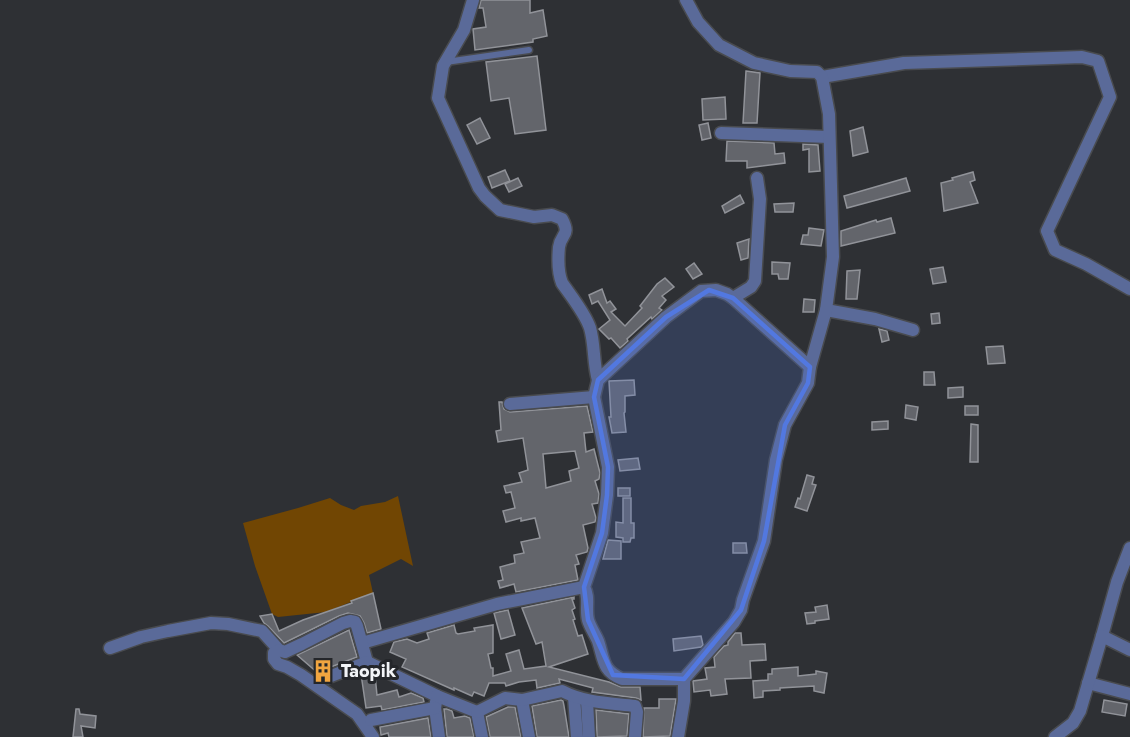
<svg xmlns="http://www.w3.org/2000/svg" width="1130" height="737" font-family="Jost,sans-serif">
	<rect width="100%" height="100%" fill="#2e3034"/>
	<!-- green -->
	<path fill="#714603" d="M398,496L413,566L401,559L369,575L373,593L326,612L278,617L272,614L255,566L243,523L298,508L330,498L341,505L354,510L361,506L385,502Z"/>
	<!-- building -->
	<g fill="#63656b" stroke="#919399" stroke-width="1.5" fill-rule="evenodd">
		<path d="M481,0H530V13L543,10L547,36L533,39V42L475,50L473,29L486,27L483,8H479Z"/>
		<path d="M537,56L546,130L515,134L509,98L491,101L486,62Z"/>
		<path d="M746,71L760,73L757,123H743Z"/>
		<path d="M725,97L726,119L703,120L702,99Z"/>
		<path d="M480,118L490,138L477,144L467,125Z"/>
		<path d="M708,123L711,138L702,140L699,125Z"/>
		<path d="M863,127L868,152L853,156L850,131Z"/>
		<path d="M727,141L774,143L775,154L784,153L785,163L747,168V161H726Z"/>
		<path d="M803,144L818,145L820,171L809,172V149L803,150Z"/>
		<path d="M505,170L510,181L492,188L488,177Z"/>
		<path d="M973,172L975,180L970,182L978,203L944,211L941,183L953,180L952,178Z"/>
		<path d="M518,178L522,186L509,192L505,184Z"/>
		<path d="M906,178L910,191L847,208L844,196Z"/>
		<path d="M740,195L744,203L725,213L722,206Z"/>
		<path d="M794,203L793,212H775L774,204Z"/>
		<path d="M891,218L895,233L841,246V231L876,220L877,222Z"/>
		<path d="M809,228L824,230L821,246L801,244L803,235H808Z"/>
		<path d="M749,239L748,258L741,260L737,243Z"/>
		<path d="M772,262L790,263L788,279H779L778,274H772Z"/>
		<path d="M694,263L702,274L693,279L686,269Z"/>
		<path d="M943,267L946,282L933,284L930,269Z"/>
		<path d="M860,270L857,299H846L847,271Z"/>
		<path d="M665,278L674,287L662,296L666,300L659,308L662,310L652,319L651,317L627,339L628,341L620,348L611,338L609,339L599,329L610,320L598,301L592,304L589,295L602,289L607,303L610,301L616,309L611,312L625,326L642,308L640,306L657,284Z"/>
		<path d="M804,299L815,300L814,312H803Z"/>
		<path d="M939,313L940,323L932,324L931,314Z"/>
		<path d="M879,329L887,331L889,340L882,342Z"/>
		<path d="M1003,346L1005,363L988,364L986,347Z"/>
		<path d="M924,372H934L935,385H924Z"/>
		<path d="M634,380L635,395L625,396V412L624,413L626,432L612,433L609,417H611L609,381Z"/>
		<path d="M963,387V397L948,398V388Z"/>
		<path d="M499,402H502L504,409L510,412L587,406L593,432L584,433L586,452L594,449L600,473L599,479L595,481L599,494L598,503L592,504L596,518L595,522L583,525L588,548L587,552L576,555L579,564L575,565L578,580L516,592L514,584L500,588L498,581L503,580L500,567L515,563L514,555L524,553L521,542L540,538L535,518L521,521V518L506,522L503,511L515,508L511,492L506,493L504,486L522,482L519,473L528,470L523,438L498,442L496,431L501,430ZM575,451L579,468L569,471L571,481L546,488L543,454Z"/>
		<path d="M906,405L918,407L916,420L905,418Z"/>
		<rect x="965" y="406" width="13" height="9"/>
		<path d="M888,421V429L872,430V422Z"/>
		<path d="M971,424L978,425V462H970Z"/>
		<path d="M638,458L640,469L620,471L618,460Z"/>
		<path d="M807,475L814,477L812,484L816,485L807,511L795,507L798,498L800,499Z"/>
		<rect x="618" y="488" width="12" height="8"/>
		<path d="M623,498H631V523H634V538H631L630,542H623V538L616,537V522L623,523Z"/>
		<path d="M608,540L621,541V559H603Z"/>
		<path d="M733,543H746L747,553H733Z"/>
		<path d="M373,593L381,629L367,633L364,623L360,616L348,613L339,616L284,643L268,626L264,623L260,616L272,614L279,631L303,620L352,603L351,601Z"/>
		<path d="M574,597V599H572L575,608L572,610L575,619L573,620L578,636L582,635L588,654L549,667L609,682L621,687H640L641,700L636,698L592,692L593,688L559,679L560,683L537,688L536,680L519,682L506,686L505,683H489L484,696L474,692L472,696L454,688V690L402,667L406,659L390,652L394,642L407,639L417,643L429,639L427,633L454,625L456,633L458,634L475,631L474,628L493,625V653L488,654L491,668H493V676L511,671L506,654L519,650L524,669L546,666L542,642L536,644L522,608Z"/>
		<path d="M827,605L829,619L815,621V623L807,624L805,613L816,612L815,607Z"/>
		<path d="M508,610L515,635L501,639L494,613Z"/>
		<path d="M349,630L357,657L323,670L319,674L297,655Z"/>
		<path d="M735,633H741L742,645L765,644L766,660L750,661L751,678L725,679L727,694L711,696L710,690L694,692L693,681L707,679L705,668L715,667L714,657L724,646L728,645V642Z"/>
		<path d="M701,636L703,645L701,647L674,651L673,639Z"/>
		<path d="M798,667V676L816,674V671L827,673L824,693L814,691V686L780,688V690L763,691V697L754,698L753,681L768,680V674H772V669Z"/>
		<path d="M370,673L375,675L377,695L397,690L399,697L411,693L423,698L424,702L382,710L381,706L366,708L361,674Z"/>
		<path d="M659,699H676L670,736L643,737L644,708H659Z"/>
		<path d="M561,700L563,701L564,706L569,737H537L532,706Z"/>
		<path d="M1104,700L1127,704L1125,716L1102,712Z"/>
		<path d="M508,707H515L521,737H490L486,717Z"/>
		<path d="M76,709H79L80,714L96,716L95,728L81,726L83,737H73Z"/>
		<path d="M444,709H447L452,711L454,718L465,716L470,718L474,737H447Z"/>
		<path d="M596,710L629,714L627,736L597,737Z"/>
		<path d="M428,718L431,737H389L388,733L381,735L380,727Z"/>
	</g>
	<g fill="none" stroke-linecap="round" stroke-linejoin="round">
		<!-- service casing -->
		<g stroke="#494b4f" stroke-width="9">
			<path id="service" d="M446,62L529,50"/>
		</g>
		<!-- minor casing -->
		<g stroke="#494b4f" stroke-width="15">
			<g id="minor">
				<path d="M473,0L464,30L443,66L438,98L479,188L485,196L500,210L534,217L552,215L562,219C571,236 561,233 559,247C558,258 558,273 562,283C571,296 585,313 590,328C595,345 593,363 598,380"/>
				<path d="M822,77L904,63L1082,57L1098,61L1110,97L1047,231L1055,250L1086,264L1130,289"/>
				<path d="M721,133L829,137"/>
				<path d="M733,298L751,287L755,281L760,199L757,178"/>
				<path d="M826,310L875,319L913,330"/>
				<path d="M510,404L594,397"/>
				<path d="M1102,636L1117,582L1130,548"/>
				<path d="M362,643L497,604L584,587"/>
				<path d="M110,648L141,637L168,631L211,623L228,624L262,631L279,650L285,652L302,644L343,623L350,621L355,622L357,626L367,662"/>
				<path d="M279,650L274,653V659L278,664L287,667L301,675L357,714L373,737"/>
				<path d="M326,678L367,662L437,696L435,708L439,737"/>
				<path d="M684,679H622C602,671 604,659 598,641C595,634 590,627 588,620C585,609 590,597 584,587L602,533L607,495L608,467L594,397L598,380L666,317L701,291L716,290L727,294L733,298L810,367"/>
				<path d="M1088,683L1130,694"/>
				<path d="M437,696L477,712L482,737"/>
				<path d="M574,697L577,737"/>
				<path d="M522,700L529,737"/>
				<path d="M587,701L589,737"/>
				<path d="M477,712L505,698L522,700L562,691C585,703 610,703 635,706L637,712L635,737"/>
				<path d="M371,720L435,708"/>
				<path d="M678,737L684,701V679L734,622L741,610L743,600L764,541L776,460L785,425L808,383L810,367L826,310L833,257L829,114L822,77L817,72L790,71L754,63L719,45L698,22L686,0"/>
				<path d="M1055,737L1073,723L1080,711L1102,636L1130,650"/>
			</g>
		</g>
		<!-- service -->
		<use href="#service" stroke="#5a6a99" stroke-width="6"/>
		<!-- minor -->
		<use href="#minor" stroke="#5a6a99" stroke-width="12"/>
	</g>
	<!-- marked area -->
	<path fill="#5278e0" fill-opacity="0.2" stroke="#5278e0" stroke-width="4.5" stroke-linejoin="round" d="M709,290L733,298L810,367L808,383L785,425L764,541L741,610L684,679L613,675L588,620L584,587L602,533L607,495L608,467L594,397L598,380L666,317Z"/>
	<!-- icons -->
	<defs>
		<g id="building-bare" transform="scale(1.8)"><path d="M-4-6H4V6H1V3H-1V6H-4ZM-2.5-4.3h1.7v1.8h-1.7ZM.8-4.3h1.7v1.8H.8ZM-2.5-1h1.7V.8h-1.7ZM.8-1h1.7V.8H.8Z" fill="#f1a540" stroke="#24262a" stroke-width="2.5" paint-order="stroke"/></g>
	</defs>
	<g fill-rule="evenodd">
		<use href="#building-bare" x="323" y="671"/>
	</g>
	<g text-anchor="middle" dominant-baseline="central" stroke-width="6" stroke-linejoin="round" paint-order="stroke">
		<!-- poi labels -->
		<g font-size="18" font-weight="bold" fill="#f2f4f7" stroke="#24262a" text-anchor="start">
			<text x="341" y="671">Taopik</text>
		</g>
	</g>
</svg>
